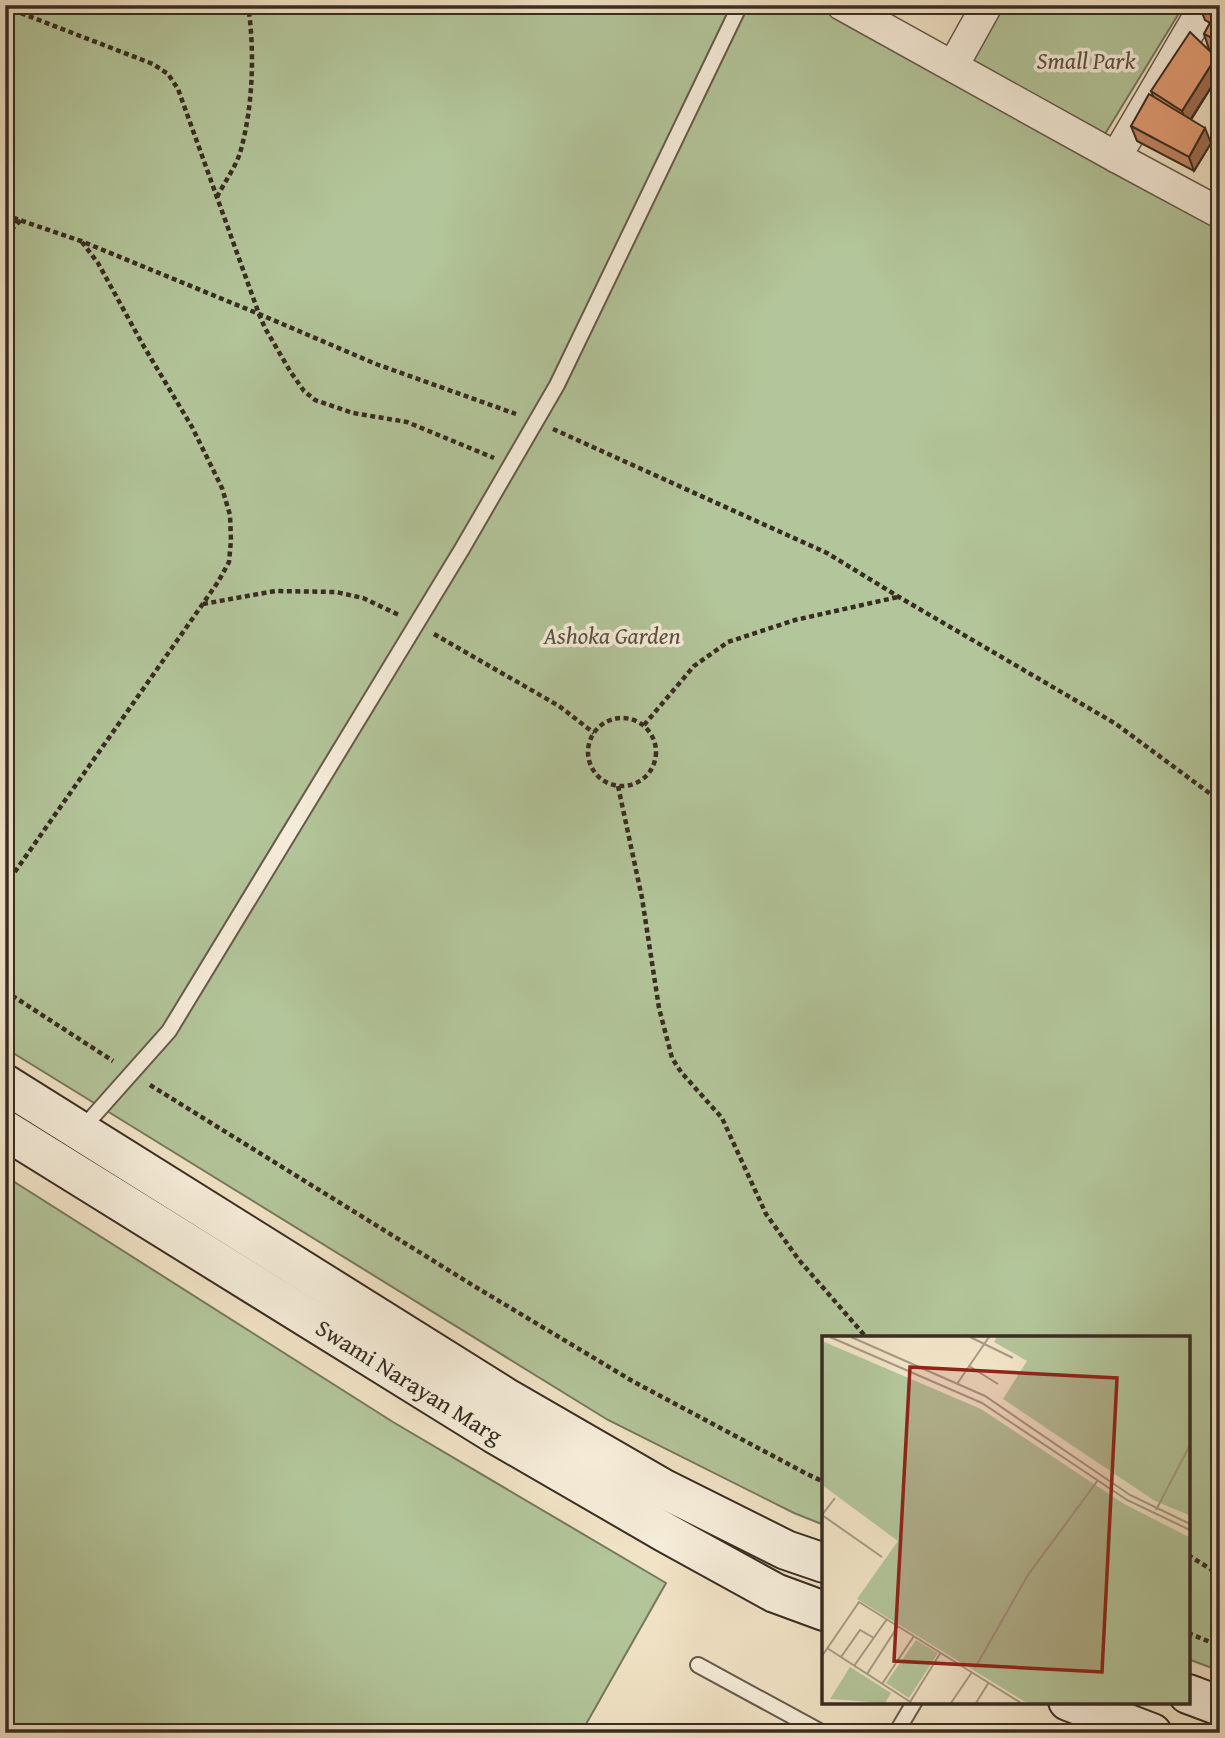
<svg xmlns="http://www.w3.org/2000/svg" width="1225" height="1738" font-family="'Gentium Book Plus',serif">
	<rect width="100%" height="100%" fill="#f1e3c6"/>
	<filter id="stains"><feTurbulence type="fractalNoise" baseFrequency=".00286" numOctaves="4"/><feColorMatrix values="0 0 0 0 .2 0 0 0 0 .09 0 0 0 0 .02 0 0 0 .5 -.17"/></filter>
	<radialGradient id="worn" r=".72"><stop offset=".6" stop-color="#630" stop-opacity="0"/><stop offset="1" stop-color="#630" stop-opacity=".3"/></radialGradient>
	<!-- green -->
	<g fill="#b3c59a" stroke="#76785e" stroke-width="2">
		<path d="M5,5H816L1220,222V1671L1188,1659V1337H824V1525L794,1513L608,1420L5,1048Z"/>
		<path d="M1002,5H1184L1105,134L969,61Z"/>
		<path d="M5,1176L393,1422L666,1583L581,1733H5Z"/>
	</g>
	<g fill="none" stroke-linecap="round" stroke-linejoin="round">
		<!-- lane casing -->
		<g stroke="#675a4c" stroke-width="18">
			<g id="lane">
				<path d="M81,1130L169,1031L462,549L557,385L740,5"/>
				<path d="M698,1665L823,1733"/>
				<path d="M896,1733L915,1701"/>
			</g>
		</g>
		<!-- street casing -->
		<g stroke="#675a4c" stroke-width="33">
			<g id="street">
				<path d="M842,5L1116,157L1220,213"/>
				<path d="M953,66L987,5"/>
				<path d="M1116,157L1205,5"/>
			</g>
		</g>
		<!-- secondary casing -->
		<g stroke="#392c23" stroke-width="42">
			<g id="secondary">
				<path d="M5,1084L508,1399L662,1488L786,1550L824,1563"/>
				<path id="s1" d="M5,1130L495,1434L666,1533L775,1593L824,1611"/>
				<path d="M1188,1694L1220,1706"/>
				<path d="M1068,1701L1152,1733"/>
			</g>
		</g>
		<!-- path -->
		<g stroke="#392c23" stroke-width="4.5" stroke-dasharray="5 3.5" stroke-linecap="butt">
			<path d="M5,7L153,64L168,74L178,89L259,314L265,328L290,371L304,391L315,400L353,413L407,422L494,458"/>
			<path d="M217,197C224,183 235,168 240,153C253,108 255,51 248,5"/>
			<path d="M5,215L81,241L259,314L376,364L516,414"/>
			<path d="M5,222L17,221"/>
			<path d="M5,236L21,220"/>
			<path d="M553,429L827,553L899,597L1116,724L1220,801"/>
			<path d="M203,604L275,591L336,592L363,598L399,615"/>
			<path d="M434,634L559,706L594,733"/>
			<circle cx="622" cy="752" r="34"/>
			<path d="M644,725L694,666L728,642L795,620L898,597"/>
			<path d="M618,786L642,898L659,1008L672,1058L681,1072L722,1118L766,1214L799,1260L866,1337"/>
			<path d="M5,886L202,605L218,582L229,562L231,540L230,515L222,488L192,427L143,345L98,263L82,242"/>
			<path d="M5,991L113,1061"/>
			<path d="M150,1085L474,1286L634,1382L807,1474L824,1482"/>
			<path d="M1188,1555L1220,1575"/>
			<path d="M1188,1633L1220,1646"/>
		</g>
		<!-- lane -->
		<use href="#lane" stroke="#f6edda" stroke-width="14"/>
		<!-- street -->
		<use href="#street" stroke="#f6edda" stroke-width="30"/>
		<!-- secondary -->
		<use href="#secondary" stroke="#f6edda" stroke-width="38"/>
	</g>
	<!-- wall -->
	<g fill="#c38764" stroke="#392c23" stroke-width="2">
		<path d="M934,5H947L944,10Z"/>
		<path d="M1199,5H1220V59L1216,57L1220,68V73L1191,120L1211,143L1194,171L1137,141L1131,126L1153,96L1151,91L1210,52L1204,34L1210,23L1205,20Z"/>
	</g>
	<!-- shaded-wall -->
	<g fill="#9f6e51" stroke="#392c23" stroke-width="2">
		<path d="M1216,57L1220,68V73L1187,125L1182,111Z"/>
		<path d="M1205,128L1211,143L1194,171L1189,157Z"/>
	</g>
	<!-- building -->
	<g fill="#e39d74" stroke="#392c23" stroke-width="2">
		<path d="M1211,5H1220V42L1204,34L1218,8Z"/>
		<path d="M1190,32L1216,57L1182,111L1151,91Z"/>
		<path d="M1149,94L1205,128L1189,157L1131,126Z"/>
	</g>
	<g text-anchor="middle" dominant-baseline="central" stroke-width="7" stroke-linejoin="round" paint-order="stroke">
		<!-- park labels -->
		<g font-size="24" font-style="italic" fill="#585241" stroke="#f6edda">
			<text x="1086" y="60">Small Park</text>
			<text x="612" y="635">Ashoka Garden</text>
		</g>
		<!-- street labels -->
		<g font-size="24" fill="#392c23" stroke="#f6edda">
			<text stroke="none"><textPath href="#s1" startOffset="476">Swami Narayan Marg</textPath></text>
		</g>
	</g>
	<!-- overview -->
	<g transform="translate(822 1336)">
		<rect width="368" height="368" fill="#f1e3c6"/>
		<path d="M175,1H367V179L333,165L181,63L205,25L172,6ZM0,5L159,73L302,168L367,201V367H205L35,263L76,205L0,149ZM94,304L116,317L87,362L64,347ZM28,331L69,357L63,367L8,363Z" fill="#b3c59a"/>
		<path fill="none" stroke="#a79a85" stroke-width="2" d="M8,1L160,67L305,164L368,194M29,1L163,60L308,159L368,188M148,1L191,22M147,30L176,48M135,48L167,1M334,174L368,109M0,179L60,221M0,179L13,162M5,312L90,367M0,320L37,266L199,367M19,321L38,294L52,302M32,330L65,283M153,332L206,239L276,144M45,338L76,290M60,348L92,300M88,366L119,316M129,367L150,336M154,367L167,346"/>
		<path fill="#8f2418" fill-opacity="0.15" stroke="#8f2418" stroke-width="3.5" d="M88,31L295,42L280,336L72,325Z"/>
		<rect width="368" height="368" fill="none" stroke="#392c23" stroke-width="3.5"/>
	</g>
	<!-- margin -->
	<rect width="1225" height="1738" fill="none" stroke="#f1e3c6" stroke-width="28"/>
	<rect x="7" y="7" width="1211" height="1724" fill="none" stroke="#392c23" stroke-width="3.5"/>
	<rect x="14" y="14" width="1197" height="1710" fill="none" stroke="#392c23" stroke-width="2"/>
	<rect width="100%" height="100%" filter="url(#stains)"/>
	<rect width="100%" height="100%" fill="url(#worn)"/>
</svg>
